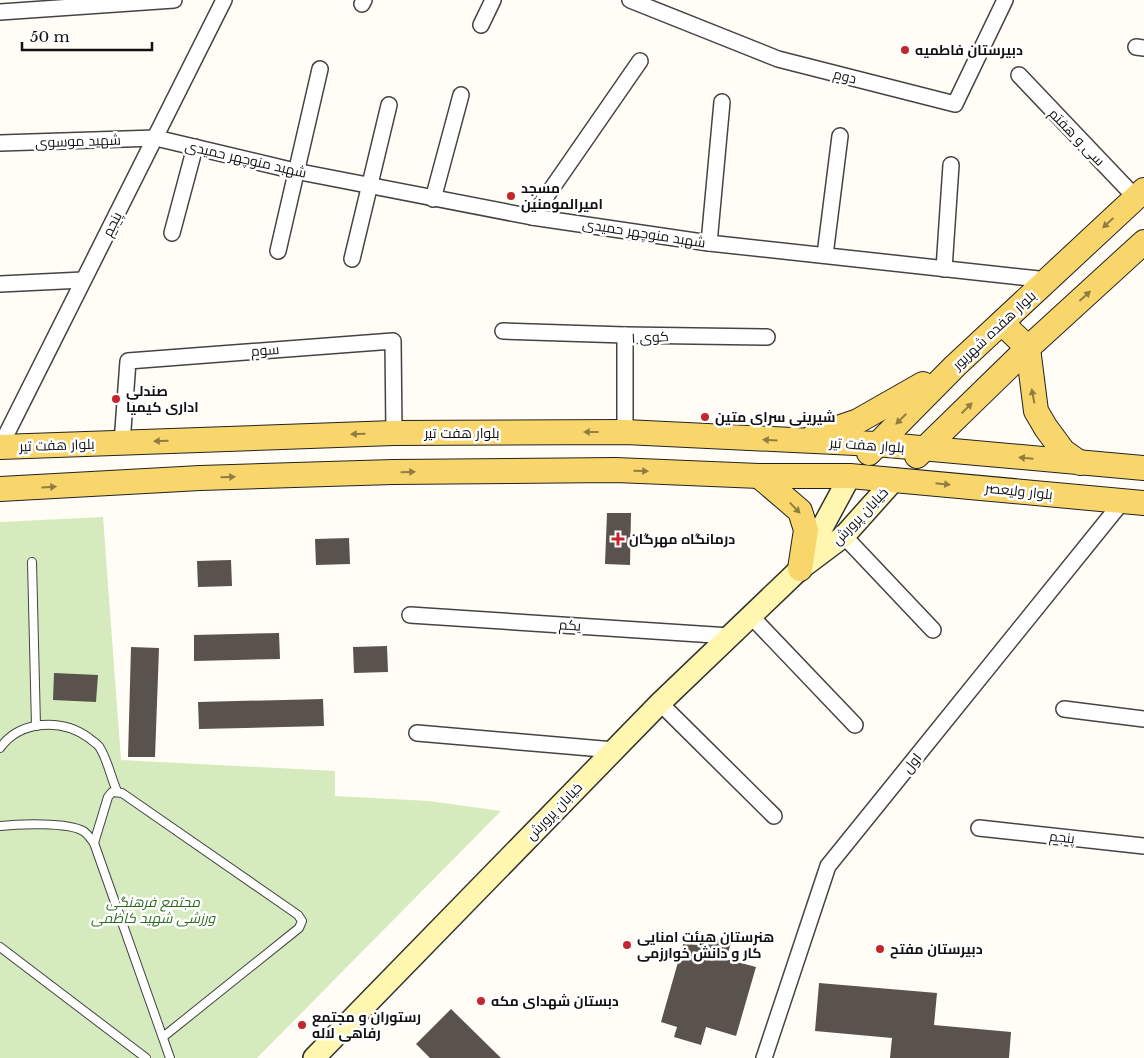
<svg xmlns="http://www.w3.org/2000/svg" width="1144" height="1058" font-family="'Libre Baskerville',Cairo,serif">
	<rect width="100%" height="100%" fill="#fffdf5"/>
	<!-- green -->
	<path fill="#d5ebbd" d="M103,517L121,760L335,771V796L429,801L501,811L257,1058H0V522Z"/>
	<!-- building -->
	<g fill="#5a524d">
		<path d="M607,513H631L630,565L605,564Z"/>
		<path d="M349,538L350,564L316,565L315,539Z"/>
		<path d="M231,560L232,586L198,587L197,561Z"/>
		<path d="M279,633L280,659L194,661V635Z"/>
		<path d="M387,646L388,672L354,673L353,647Z"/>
		<path d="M131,647L159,648L155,757H128Z"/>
		<path d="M54,673L98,675L96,702L53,700Z"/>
		<path d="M323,699L324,726L199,729L198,702Z"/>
		<path d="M704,935L731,943L726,959L756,967L736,1036L706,1027L701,1045L674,1037L677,1027L661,1022L684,941L701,946Z"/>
		<path d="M819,983L937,993L934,1025L1011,1032L1009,1058H890L892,1038L815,1031Z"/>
		<path d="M451,1009L501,1058H430L416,1044Z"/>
	</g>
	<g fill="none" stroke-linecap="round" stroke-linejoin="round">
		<!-- lane casing -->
		<g stroke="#444" stroke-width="10">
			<g id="lane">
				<path d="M32,562L36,726"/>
				<path d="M0,748C20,720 62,718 89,738C92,741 98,744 100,748C108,761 111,778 117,791"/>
				<path d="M0,826C18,824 68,822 83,831C87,833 91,839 94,843L170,1058"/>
				<path d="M94,843L108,797L112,792L122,793L298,915L302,921L299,928L163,1037"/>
				<path d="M0,947L146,1058"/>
			</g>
		</g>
		<!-- street casing -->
		<g stroke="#444" stroke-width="18">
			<g id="street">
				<path d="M630,0L778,59L955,104L1005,0"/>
				<path d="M362,4L364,0"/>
				<path d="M0,12L174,0"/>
				<path d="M481,25L493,0"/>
				<path d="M1136,47L1144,48"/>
				<path d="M1019,75L1136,198"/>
				<path d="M0,143L156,138L295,171L532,217L709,243L1048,280"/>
				<path d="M433,199L461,95"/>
				<path d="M532,217L640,61"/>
				<path d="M172,233L195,147"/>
				<path d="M709,243L722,102"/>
				<path d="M278,251L320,69"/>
				<path d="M825,255L840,136"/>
				<path d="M352,259L389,105"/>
				<path d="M944,269L951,165"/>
				<path d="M0,284L83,280"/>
				<path d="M503,331L625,335"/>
				<path d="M625,432V335L767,337"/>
				<path d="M122,443L128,361L393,341L394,433"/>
				<path d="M0,447L224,0"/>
				<path d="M844,536L933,630"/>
				<path d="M410,615L730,636"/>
				<path d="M751,616L855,725"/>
				<path d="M660,703L774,816"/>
				<path d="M1064,709L1144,719"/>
				<path d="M417,733L614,750"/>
				<path d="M979,828L1144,846"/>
				<path d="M764,1058L828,866L1122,502"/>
			</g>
		</g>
		<!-- secondary casing -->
		<g stroke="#333" stroke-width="24">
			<g id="secondary">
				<path d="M803,563L850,476"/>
				<path d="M314,1058L660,703L800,569L844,536L895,479"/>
			</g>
		</g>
		<!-- primary casing -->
		<g stroke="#222" stroke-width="26">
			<g id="primary">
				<path d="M1002,323L1028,348L1036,411L1046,428L1063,451L1080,463"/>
				<path d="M814,436L858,421L923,384"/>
				<path d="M0,447L394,433L625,432L876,444L1144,468"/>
				<path d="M869,453L955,366L1144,190"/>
				<path d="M917,456L1028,348L1144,242"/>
				<path d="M759,476L800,511L806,530L800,569"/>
				<path d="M0,489L200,478L393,472L616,470L759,476H850L1144,503"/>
			</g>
		</g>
		<!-- lane -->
		<use href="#lane" stroke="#fff" stroke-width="8"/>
		<!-- street -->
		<use href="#street" stroke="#fff" stroke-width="15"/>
		<!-- secondary -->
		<use href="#secondary" stroke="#fff6b0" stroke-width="21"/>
		<!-- primary -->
		<use href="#primary" stroke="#f9d66b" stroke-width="24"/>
	</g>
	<!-- one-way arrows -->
	<defs><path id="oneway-solid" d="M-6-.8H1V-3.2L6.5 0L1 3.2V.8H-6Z" transform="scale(1.25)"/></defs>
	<g fill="#917d42">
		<use href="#oneway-solid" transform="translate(1108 223) rotate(137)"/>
		<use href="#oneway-solid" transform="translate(1085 296) rotate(-42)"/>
		<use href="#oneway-solid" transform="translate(1033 396) rotate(-101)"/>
		<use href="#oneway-solid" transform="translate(967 408) rotate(-44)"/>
		<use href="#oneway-solid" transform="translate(901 419) rotate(135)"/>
		<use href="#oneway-solid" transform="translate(591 432) rotate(180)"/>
		<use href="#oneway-solid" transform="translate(358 434) rotate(178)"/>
		<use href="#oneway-solid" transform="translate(770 440) rotate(-177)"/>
		<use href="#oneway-solid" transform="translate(161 441) rotate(178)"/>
		<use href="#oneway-solid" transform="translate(1026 458) rotate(-175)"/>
		<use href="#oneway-solid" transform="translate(641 471) rotate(2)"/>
		<use href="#oneway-solid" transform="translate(408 472) rotate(-1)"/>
		<use href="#oneway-solid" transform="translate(228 477) rotate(-2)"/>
		<use href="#oneway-solid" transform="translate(943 484) rotate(6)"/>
		<use href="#oneway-solid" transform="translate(49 487) rotate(-3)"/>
		<use href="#oneway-solid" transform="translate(795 508) rotate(46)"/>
	</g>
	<!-- markers -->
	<g fill="#c4262e" stroke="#fff" stroke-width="2">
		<circle cx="905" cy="50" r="5"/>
		<circle cx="511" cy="196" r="5"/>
		<circle cx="116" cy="399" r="5"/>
		<circle cx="705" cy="417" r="5"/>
		<path d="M615.5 531.5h5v5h5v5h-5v5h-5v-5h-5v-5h5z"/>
		<circle cx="627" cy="945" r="5"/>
		<circle cx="880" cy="949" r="5"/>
		<circle cx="481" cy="1001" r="5"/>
		<circle cx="302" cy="1025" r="5"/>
	</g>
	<g text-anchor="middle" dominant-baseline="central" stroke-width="5" stroke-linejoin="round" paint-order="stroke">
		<!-- poi labels -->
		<g font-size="14" font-weight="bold" fill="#111" stroke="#fff" text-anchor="start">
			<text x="915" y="50">دبیرستان فاطمیه</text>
			<text x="521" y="188">مسجد<tspan x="521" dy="16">امیرالمومنین</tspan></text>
			<text x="126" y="391">صندلی<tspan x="126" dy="16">اداری کیمیا</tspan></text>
			<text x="715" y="417">شیرینی سرای متین</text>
			<text x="629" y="539">درمانگاه مهرگان</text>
			<text x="637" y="937">هنرستان هیئت امنایی<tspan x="637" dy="16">کار و دانش خوارزمی</tspan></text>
			<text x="890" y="949">دبیرستان مفتح</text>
			<text x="491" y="1001">دبستان شهدای مکه</text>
			<text x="312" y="1017">رستوران و مجتمع<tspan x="312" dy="16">رفاهی لاله</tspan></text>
		</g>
		<!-- street labels -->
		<g font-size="14" fill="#111" stroke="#fff">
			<text transform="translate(845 76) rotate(14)">دوم</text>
			<text transform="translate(1077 137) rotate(46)">سی و هفتم</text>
			<text transform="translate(78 141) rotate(-2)">شهید موسوی</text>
			<text transform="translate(246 159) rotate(13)">شهبد منوچهر حمیدی</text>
			<text transform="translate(112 224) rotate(-63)">پنجم</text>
			<text transform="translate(644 233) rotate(9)">شهبد منوچهر حمیدی</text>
			<text transform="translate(994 330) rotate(-43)">بلوار هفده شهریور</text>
			<text transform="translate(650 337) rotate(-3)">کوی ۱</text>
			<text transform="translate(265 350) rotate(-4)">سوم</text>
			<text x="462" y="433">بلوار هفت تیر</text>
			<text transform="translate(57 445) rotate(-2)">بلوار هفت تیر</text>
			<text transform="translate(867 445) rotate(4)">بلوار هفت تیر</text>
			<text transform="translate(1019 491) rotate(6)">بلوار ولیعصر</text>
			<text transform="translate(860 516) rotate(-46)">خیابان پرورش</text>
			<text transform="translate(570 625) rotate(4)">یکم</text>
			<text transform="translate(912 763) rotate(-51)">اول</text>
			<text transform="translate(554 811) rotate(-46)">خیابان پرورش</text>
			<text transform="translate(1062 837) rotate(6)">پنجم</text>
		</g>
		<!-- park labels -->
		<g font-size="14" font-style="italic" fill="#2f6b1f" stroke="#fff">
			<text x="153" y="902">مجتمع فرهنگی<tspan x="153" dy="16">ورزشی شهید کاظمی</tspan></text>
		</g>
	</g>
	<!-- scale -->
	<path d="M22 42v8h130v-8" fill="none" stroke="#111111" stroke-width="2.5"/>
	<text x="30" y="42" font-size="15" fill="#111111" stroke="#ffffff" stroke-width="4" paint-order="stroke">50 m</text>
</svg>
